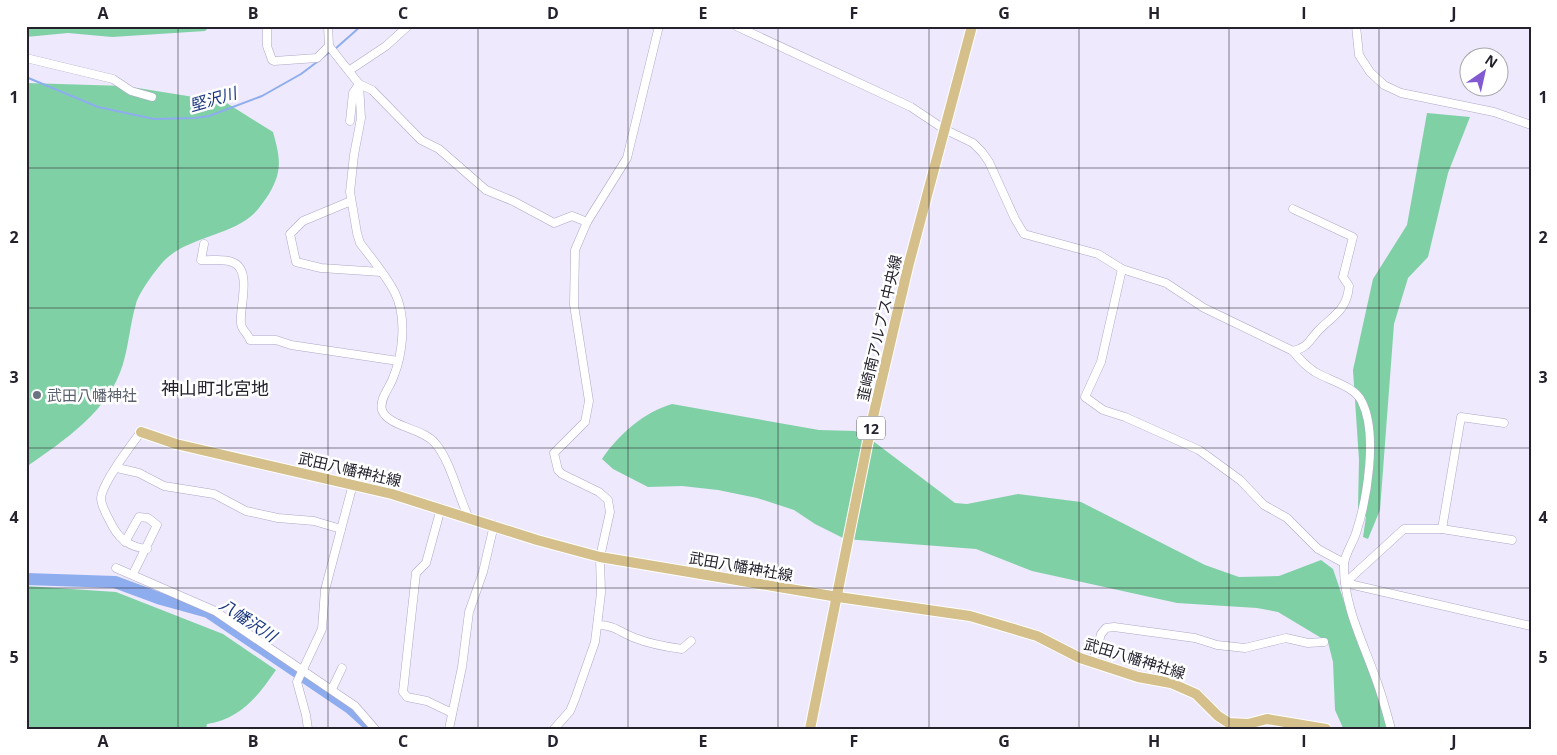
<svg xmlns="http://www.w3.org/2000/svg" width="1557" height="755" font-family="'Open Sans','Noto Sans JP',sans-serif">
	<rect width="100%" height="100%" fill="#eee9fd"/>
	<!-- forest -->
	<g fill="#80d0a5">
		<path d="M26,26H210L205,31L112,37L68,33L26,37Z"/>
		<path d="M26,83L125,86L225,102L273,132C280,157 283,170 269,194C264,201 257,212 250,217C225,237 184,238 162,263C155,271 138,294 136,304C130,324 129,344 123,364C109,411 65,440 26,467Z"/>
		<path d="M1427,113L1470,117L1448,173L1428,257L1408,278L1394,324L1380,510L1368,539L1363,537L1366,517L1358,508L1359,460L1353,370L1373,279L1407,225Z"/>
		<path d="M672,404L819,430L855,431L869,438L955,503L967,504L1018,494L1081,502L1205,565L1239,577L1279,576L1321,560L1333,569L1361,651L1396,729L1343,728L1335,710L1333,662L1328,642L1278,612L1257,608L1177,603L1032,571L976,549L845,539L815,524L794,510L757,498L718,490L682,486L648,487L613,469L602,459C618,435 644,412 672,404Z"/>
		<path d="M26,586L116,592L223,634L276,670C258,696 241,719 207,724L206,729H26Z"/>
	</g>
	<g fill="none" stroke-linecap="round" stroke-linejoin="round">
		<!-- stream -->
		<g stroke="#8dadee" stroke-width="2">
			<path d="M335,49L361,26"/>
			<path d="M323,57L331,51"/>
			<path d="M26,77L98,107L154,119L195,118L209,116L262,96L301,74L317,62"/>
		</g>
		<!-- river -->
		<path stroke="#8dadee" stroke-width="12" d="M26,579L115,582L161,599L208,612L350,708L370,726"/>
		<!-- minor casing -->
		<g stroke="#b0a7c7" stroke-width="9">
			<g id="minor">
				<path d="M267,26V46L272,60L274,61L317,58L329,46"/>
				<path d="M328,26L329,46L359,84L361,118L354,155L350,192L357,233L360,243C372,259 386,275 395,293C407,317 403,354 393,378C390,387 379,399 382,410C388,427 423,428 435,443C450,460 458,495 468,516"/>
				<path d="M736,26L911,107L944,129L973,143L982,152L989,162L1015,219L1024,234L1098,254L1122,269L1166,283L1204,308L1293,351C1299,359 1306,366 1315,372C1330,381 1355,386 1362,402C1378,434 1367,500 1356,533C1353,543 1344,555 1344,565C1343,606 1365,646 1378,685C1383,699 1387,714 1391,729"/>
				<path d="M1356,26L1359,55L1370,72L1384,85L1401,93L1494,112L1531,125"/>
				<path d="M26,58L113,79L131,91L152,97"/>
				<path d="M350,70L386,46L408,26"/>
				<path d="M359,84L372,90L421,140L439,149L486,190L513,201L554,223L572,216L587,222"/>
				<path d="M350,121L353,93L359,84"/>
				<path d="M351,201L303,221L290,234L296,262L321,268L381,272"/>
				<path d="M204,244L201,260C211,261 222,258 232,262C253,269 239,308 241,323C241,330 248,333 250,340H276L291,345L398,361"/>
				<path d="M1122,269L1101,362L1085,397L1103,410L1125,417L1199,450L1240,480L1264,505L1287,518L1318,549L1344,563"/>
				<path d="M1293,351C1309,347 1308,341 1319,330C1334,315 1347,310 1349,286L1343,277L1353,237L1293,209"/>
				<path d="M141,432C131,445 102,484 101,498C101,507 109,519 113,527C121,541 131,547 147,549"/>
				<path d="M117,468L139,473L164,486L214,494L246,511L278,518L314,521L341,529"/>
				<path d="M441,508L426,563L416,573L403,692L407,697L427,701L452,713"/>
				<path d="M1442,529L1461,417L1504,423"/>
				<path d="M125,542L139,517L148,518L157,525L133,574"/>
				<path d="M116,568L215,611L355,706L375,729"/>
				<path d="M1345,583L1531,626"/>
				<path d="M1345,583L1404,529H1442L1512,540"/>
				<path d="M598,625C615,625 621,633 635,638C650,644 667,647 682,649L691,641"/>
				<path d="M1093,662L1101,634L1106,628L1114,627L1195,638L1217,645L1245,648L1286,638L1308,643L1324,642"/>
				<path d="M332,689L342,668"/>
				<path d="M308,729L306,715L297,682L322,629L325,590L353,484"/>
				<path d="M449,729L462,667L469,612L483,572L494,525"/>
				<path d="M554,729L570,711L575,699L595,642L601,593L600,557L610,512L608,500L599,492L562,474L558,470L554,453L585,422L589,401L574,305L575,250L587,222L627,158L659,26"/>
			</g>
		</g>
		<!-- major casing -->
		<g stroke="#fff" stroke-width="12">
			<g id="major">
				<path d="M141,432L176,444L392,494L537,540L600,557L838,597L970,616L1037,636L1080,658L1138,677L1171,683L1196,694L1218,716L1229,723L1248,724L1267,719L1326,729"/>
				<path d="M810,729L872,421L908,267L972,26"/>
			</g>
		</g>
		<!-- minor -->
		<use href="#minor" stroke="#fff" stroke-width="8"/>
		<!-- major -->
		<use href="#major" stroke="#d5bf8b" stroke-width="10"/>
	</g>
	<!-- grid -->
	<path fill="none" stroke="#25222e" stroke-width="1" stroke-opacity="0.55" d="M178,26V729M328,26V729M478,26V729M628,26V729M778,26V729M929,26V729M1079,26V729M1229,26V729M1379,26V729M26,168H1531M26,308H1531M26,448H1531M26,588H1531"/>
	<!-- markers -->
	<circle fill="#6b7280" stroke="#fff" stroke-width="2" cx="37" cy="395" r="5"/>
	<g text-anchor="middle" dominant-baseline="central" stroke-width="5" stroke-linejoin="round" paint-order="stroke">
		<!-- shield labels -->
		<rect fill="#fff" stroke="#66646d" stroke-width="1" x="857" y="416.5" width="28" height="23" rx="4"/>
		<g font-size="14" font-weight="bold" fill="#25222e">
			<text x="871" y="428">12</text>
		</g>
		<!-- street labels -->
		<g font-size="15" fill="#25222e" stroke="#fff">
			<text transform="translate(879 328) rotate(-77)">韮崎南アルプス中央線</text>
			<text transform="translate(350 469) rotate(13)">武田八幡神社線</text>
			<text transform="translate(741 566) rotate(10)">武田八幡神社線</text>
			<text transform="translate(1135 658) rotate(17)">武田八幡神社線</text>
		</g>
		<!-- worship labels -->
		<g font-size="15" fill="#5b616d" stroke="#fff" text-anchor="start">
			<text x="47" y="395">武田八幡神社</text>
		</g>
		<!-- water labels -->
		<g font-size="16" font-style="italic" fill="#193781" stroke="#fff">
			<text transform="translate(213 99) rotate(-16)">堅沢川</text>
			<text transform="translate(248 620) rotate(33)">八幡沢川</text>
		</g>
		<!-- quarter labels -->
		<g font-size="18" fill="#25222e" stroke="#fff">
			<text x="215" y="388">神山町北宮地</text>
		</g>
	</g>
	<!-- border -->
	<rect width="1557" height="755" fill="none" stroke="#ffffff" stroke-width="55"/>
	<!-- north arrow -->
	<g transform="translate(1484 72) rotate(34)"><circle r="24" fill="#ffffff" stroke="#a8a7ab"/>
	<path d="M0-4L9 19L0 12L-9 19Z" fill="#8359d2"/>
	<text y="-8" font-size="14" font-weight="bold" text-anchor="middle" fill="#25222e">N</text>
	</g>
	<rect x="28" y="28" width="1502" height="700" fill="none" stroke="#25222e" stroke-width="2"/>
	<g font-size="16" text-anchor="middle" font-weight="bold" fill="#25222e">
		<text x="103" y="19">A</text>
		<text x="253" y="19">B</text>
		<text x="403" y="19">C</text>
		<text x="553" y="19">D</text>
		<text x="703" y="19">E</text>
		<text x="854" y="19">F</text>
		<text x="1004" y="19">G</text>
		<text x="1154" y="19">H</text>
		<text x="1304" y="19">I</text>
		<text x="1454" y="19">J</text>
		<text x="14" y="103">1</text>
		<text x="1543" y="103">1</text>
		<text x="14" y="243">2</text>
		<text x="1543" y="243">2</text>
		<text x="14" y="383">3</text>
		<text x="1543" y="383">3</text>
		<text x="14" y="523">4</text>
		<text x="1543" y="523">4</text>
		<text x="14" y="663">5</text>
		<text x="1543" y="663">5</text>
		<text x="103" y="747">A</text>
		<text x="253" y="747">B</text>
		<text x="403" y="747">C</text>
		<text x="553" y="747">D</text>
		<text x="703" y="747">E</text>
		<text x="854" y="747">F</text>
		<text x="1004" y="747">G</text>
		<text x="1154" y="747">H</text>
		<text x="1304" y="747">I</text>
		<text x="1454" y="747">J</text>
	</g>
</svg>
